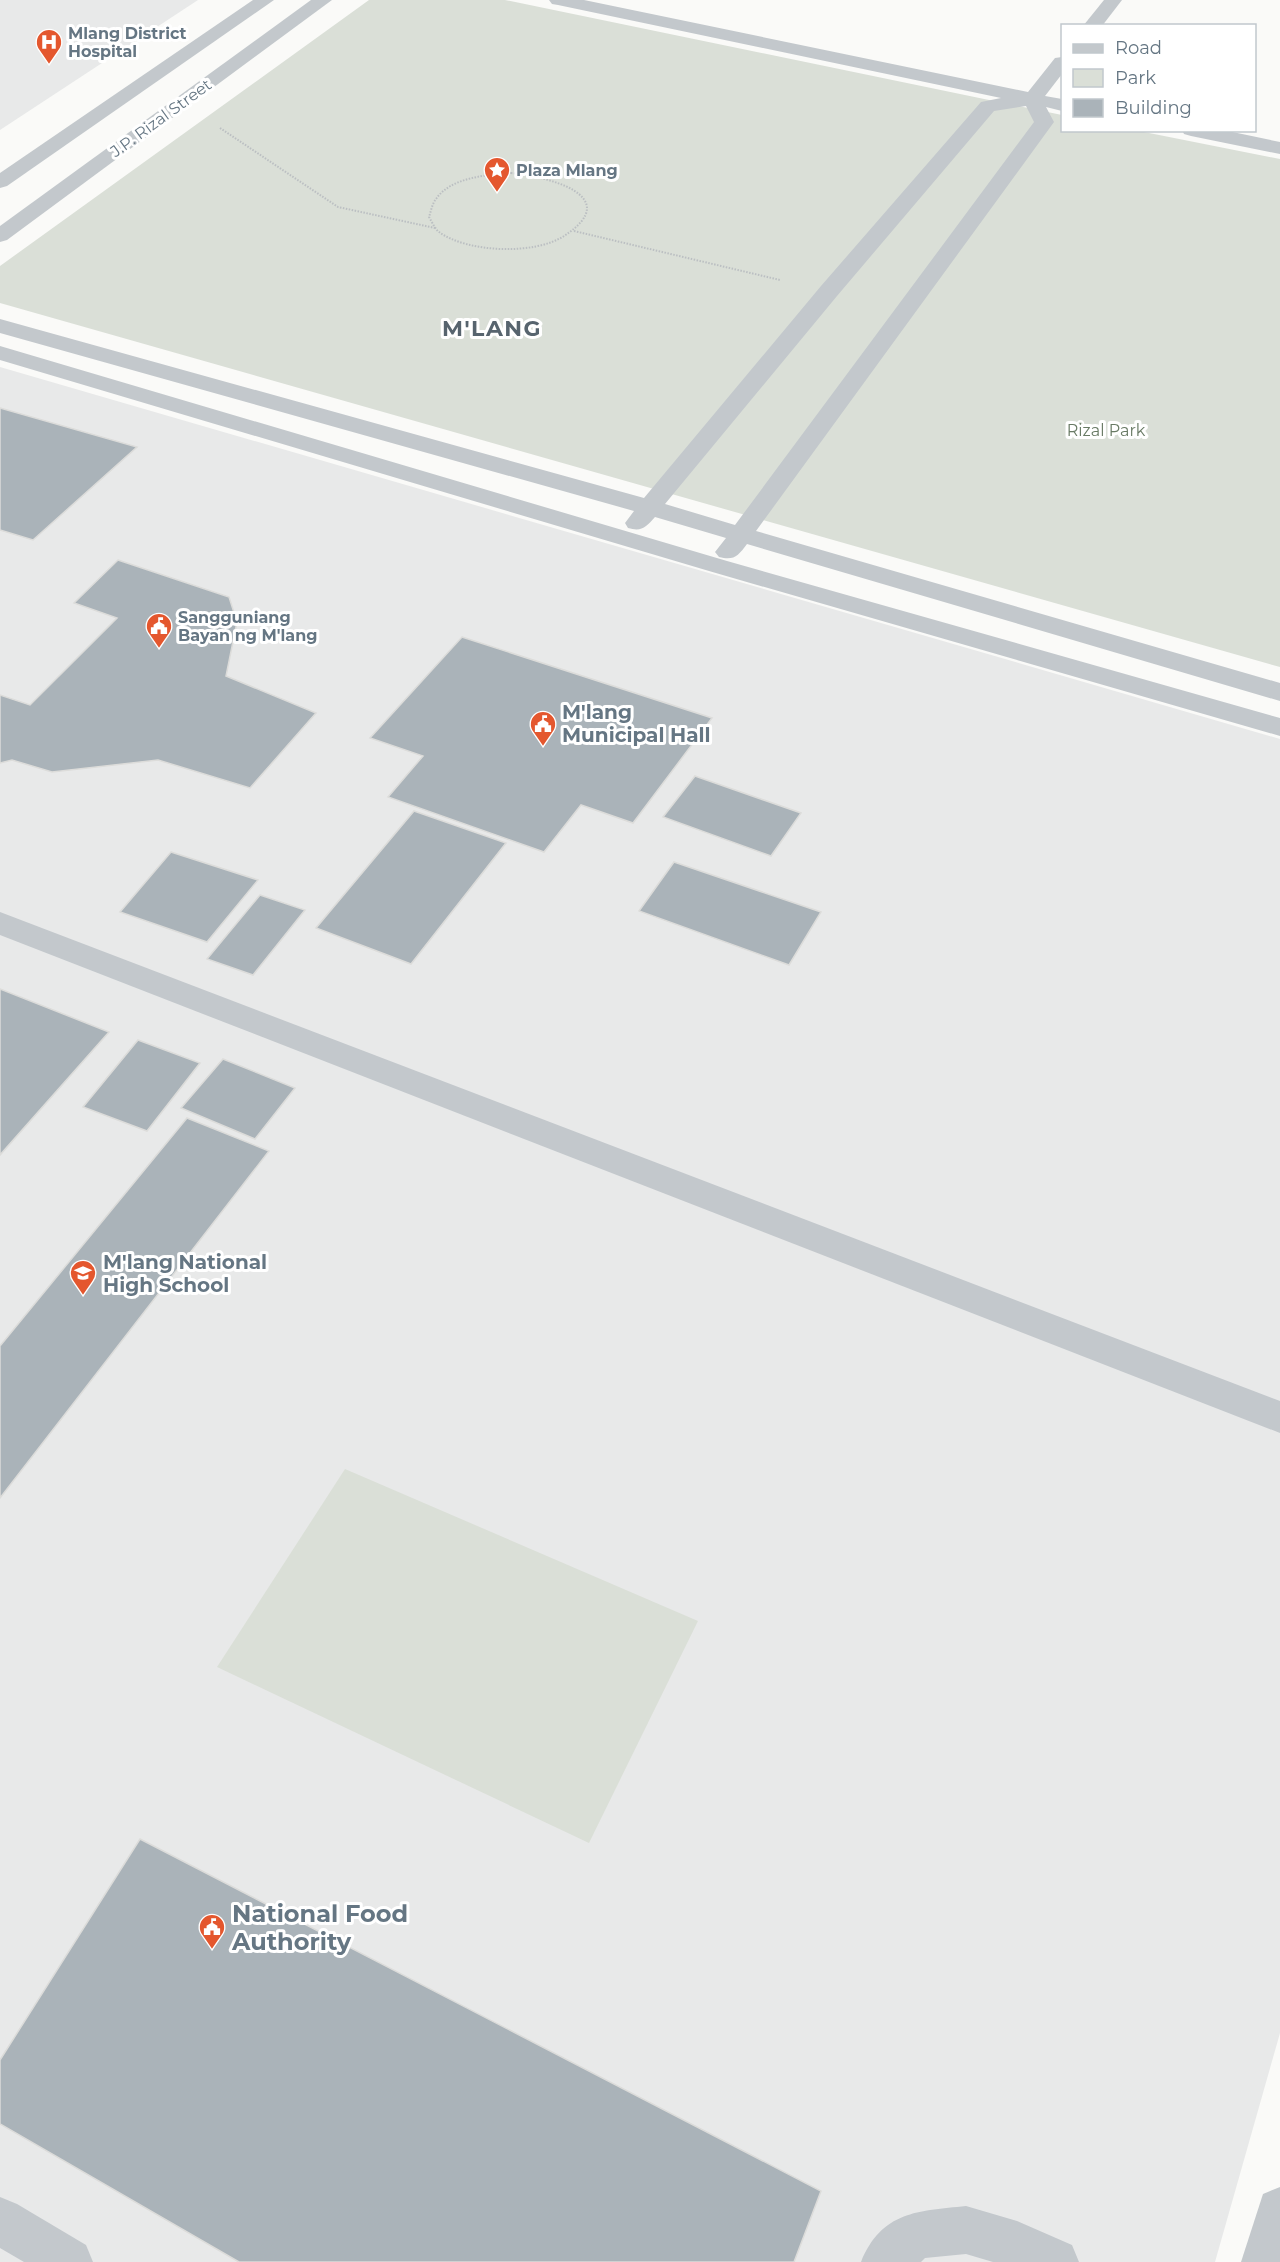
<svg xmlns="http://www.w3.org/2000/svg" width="1280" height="2262" font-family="Montserrat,sans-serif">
	<rect width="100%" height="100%" fill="#fafaf8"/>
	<!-- built -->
	<g fill="#e8e9e9">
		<path d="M0,0H198L0,130Z"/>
		<path d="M0,367L1280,739V2033L1215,2262H0Z"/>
	</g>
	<!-- green -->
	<g fill="#dadfd7">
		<path d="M369,0H505L1062,115V130L1139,131L1280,159V667L0,303V266Z"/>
		<path d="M345,1469L698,1621L589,1843L217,1667Z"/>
	</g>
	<!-- building -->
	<g fill="#aab3b9" stroke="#dcdcda" stroke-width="1.5">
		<path d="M0,408L137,447L33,540L0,530Z"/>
		<path d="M118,560L229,597L237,622L226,676L316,713L250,788L158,760L52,772L12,760L0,763V695L30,705L117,618L74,603Z"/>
		<path d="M462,637L712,718L633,823L581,805L544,852L388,797L423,756L370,738Z"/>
		<path d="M695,776L801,813L771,856L663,817Z"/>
		<path d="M414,811L506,843L411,964L316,928Z"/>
		<path d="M171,852L258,880L207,942L120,912Z"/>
		<path d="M674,862L821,912L789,965L639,911Z"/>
		<path d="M260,895L305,910L253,975L207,959Z"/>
		<path d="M0,989L109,1032L0,1155Z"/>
		<path d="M138,1040L200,1063L147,1131L83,1107Z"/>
		<path d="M223,1059L295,1088L255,1139L181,1108Z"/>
		<path d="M187,1118L269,1151L0,1498V1346Z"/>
		<path d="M140,1839L821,2191L794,2262H239L0,2124V2060Z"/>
	</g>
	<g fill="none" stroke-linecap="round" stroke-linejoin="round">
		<!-- path -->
		<g stroke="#bbbfc2" stroke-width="2" stroke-dasharray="1.5 1.5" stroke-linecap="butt">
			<path d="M220,128L338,207L435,228"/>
			<path d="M511,173C544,176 627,195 564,236C535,255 468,253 439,232C435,229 432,222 429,217C431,211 432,204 436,199C451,177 487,175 511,173Z"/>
			<path d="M574,231L780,280"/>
		</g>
		<!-- minor -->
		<g fill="#c3c8cc" fill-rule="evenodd">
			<path d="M253,0H274L7,186L0,188V173Z"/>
			<path d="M311,0H332L7,240L0,242V226Z"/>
			<path d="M549,0H584L1028,92L1055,58L1062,57V74L1045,96L1062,99V111L1046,107L1054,122L756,531L1280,683V701L747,544C738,556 734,561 719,557L715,552L726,538L655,517C646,527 642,532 628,528L625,523L634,511L0,333V319L644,498L821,286L981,102L1001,98L558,5L552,4ZM1026,106L1034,122L735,525L665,504L837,296L994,111Z"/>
			<path d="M1104,0H1122L1102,26H1083Z"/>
			<path d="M1182,130H1223L1280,142V154L1191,136L1184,134Z"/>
			<path d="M0,346L727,561L1280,718V736L709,571L0,360Z"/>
			<path d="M0,912L1280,1401V1433L0,935Z"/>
			<path d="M1280,2187V2262H1241L1263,2194Z"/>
			<path d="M0,2197L17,2204L86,2245L93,2262H24L0,2248Z"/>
			<path d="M966,2206L1017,2221L1072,2245L1079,2262H993L966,2254L925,2258L921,2262H861C882,2211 918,2211 966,2206Z"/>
		</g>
	</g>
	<!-- icons -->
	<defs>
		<g id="hospital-pin" transform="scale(1.35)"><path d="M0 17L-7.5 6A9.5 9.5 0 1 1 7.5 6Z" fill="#e4572e" stroke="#fff"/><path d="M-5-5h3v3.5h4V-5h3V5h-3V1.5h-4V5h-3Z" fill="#fff"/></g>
		<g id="sight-pin" transform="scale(1.35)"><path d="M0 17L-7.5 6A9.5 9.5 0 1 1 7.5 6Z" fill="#e4572e" stroke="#fff"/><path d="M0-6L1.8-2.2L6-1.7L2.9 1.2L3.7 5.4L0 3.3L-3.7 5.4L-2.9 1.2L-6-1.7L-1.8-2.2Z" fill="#fff"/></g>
		<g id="civic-pin" transform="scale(1.35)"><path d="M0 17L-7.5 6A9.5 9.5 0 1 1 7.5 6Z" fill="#e4572e" stroke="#fff"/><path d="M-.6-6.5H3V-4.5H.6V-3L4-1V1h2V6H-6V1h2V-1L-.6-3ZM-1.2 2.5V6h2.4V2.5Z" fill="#fff"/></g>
		<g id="school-pin" transform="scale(1.35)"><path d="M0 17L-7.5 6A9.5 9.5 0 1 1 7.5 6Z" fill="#e4572e" stroke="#fff"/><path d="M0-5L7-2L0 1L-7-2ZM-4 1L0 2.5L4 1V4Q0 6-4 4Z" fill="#fff"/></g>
	</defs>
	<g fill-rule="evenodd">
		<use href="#hospital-pin" x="49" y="42"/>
		<use href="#sight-pin" x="497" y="170"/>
		<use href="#civic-pin" x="159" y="626"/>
		<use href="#civic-pin" x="543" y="724"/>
		<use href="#school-pin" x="83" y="1273"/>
		<use href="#civic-pin" x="212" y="1927"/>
	</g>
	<g text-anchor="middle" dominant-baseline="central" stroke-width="6" stroke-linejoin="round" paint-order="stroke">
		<!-- far-poi labels -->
		<g font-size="16" font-weight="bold" fill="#657683" stroke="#fff" text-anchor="start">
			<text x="68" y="33">Mlang District<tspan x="68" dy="18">Hospital</tspan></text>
			<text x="516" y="170">Plaza Mlang</text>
			<text x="178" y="617">Sangguniang<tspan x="178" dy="18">Bayan ng M'lang</tspan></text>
		</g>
		<!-- far-street labels -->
		<g font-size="16" fill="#657683" stroke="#fff">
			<text transform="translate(161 118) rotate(-36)">J.P. Rizal Street</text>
		</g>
		<!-- far-park labels -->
		<g font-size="16" fill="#687a64" stroke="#fff">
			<text x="1106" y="430">Rizal Park</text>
		</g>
		<!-- poi labels -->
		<g font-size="20" font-weight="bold" fill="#657683" stroke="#fff" text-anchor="start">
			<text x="562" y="712">M'lang<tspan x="562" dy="23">Municipal Hall</tspan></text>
			<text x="103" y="1262">M'lang National<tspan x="103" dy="23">High School</tspan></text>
		</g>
		<!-- far-district labels -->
		<g font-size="22" font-weight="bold" letter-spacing="1.5" fill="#57646e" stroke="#fff">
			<text x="492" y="328">M'LANG</text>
		</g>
		<!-- near-poi labels -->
		<g font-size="24" font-weight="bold" fill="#657683" stroke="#fff" text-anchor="start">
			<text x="232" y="1913">National Food<tspan x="232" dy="28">Authority</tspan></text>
		</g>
	</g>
	<!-- legend -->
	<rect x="1061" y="24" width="195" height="108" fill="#ffffff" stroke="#c1c8cd" stroke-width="1.5"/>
	<rect x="1073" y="44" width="30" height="9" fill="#c3c8cc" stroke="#c1c8cd" stroke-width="1.5"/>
	<text x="1115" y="54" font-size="18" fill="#657683">Road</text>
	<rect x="1073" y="69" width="30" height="18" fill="#dadfd7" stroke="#c1c8cd" stroke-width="1.5"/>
	<text x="1115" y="84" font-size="18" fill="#657683">Park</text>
	<rect x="1073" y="99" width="30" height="18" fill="#aab3b9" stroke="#c1c8cd" stroke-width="1.5"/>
	<text x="1115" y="114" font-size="18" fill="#657683">Building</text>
</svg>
